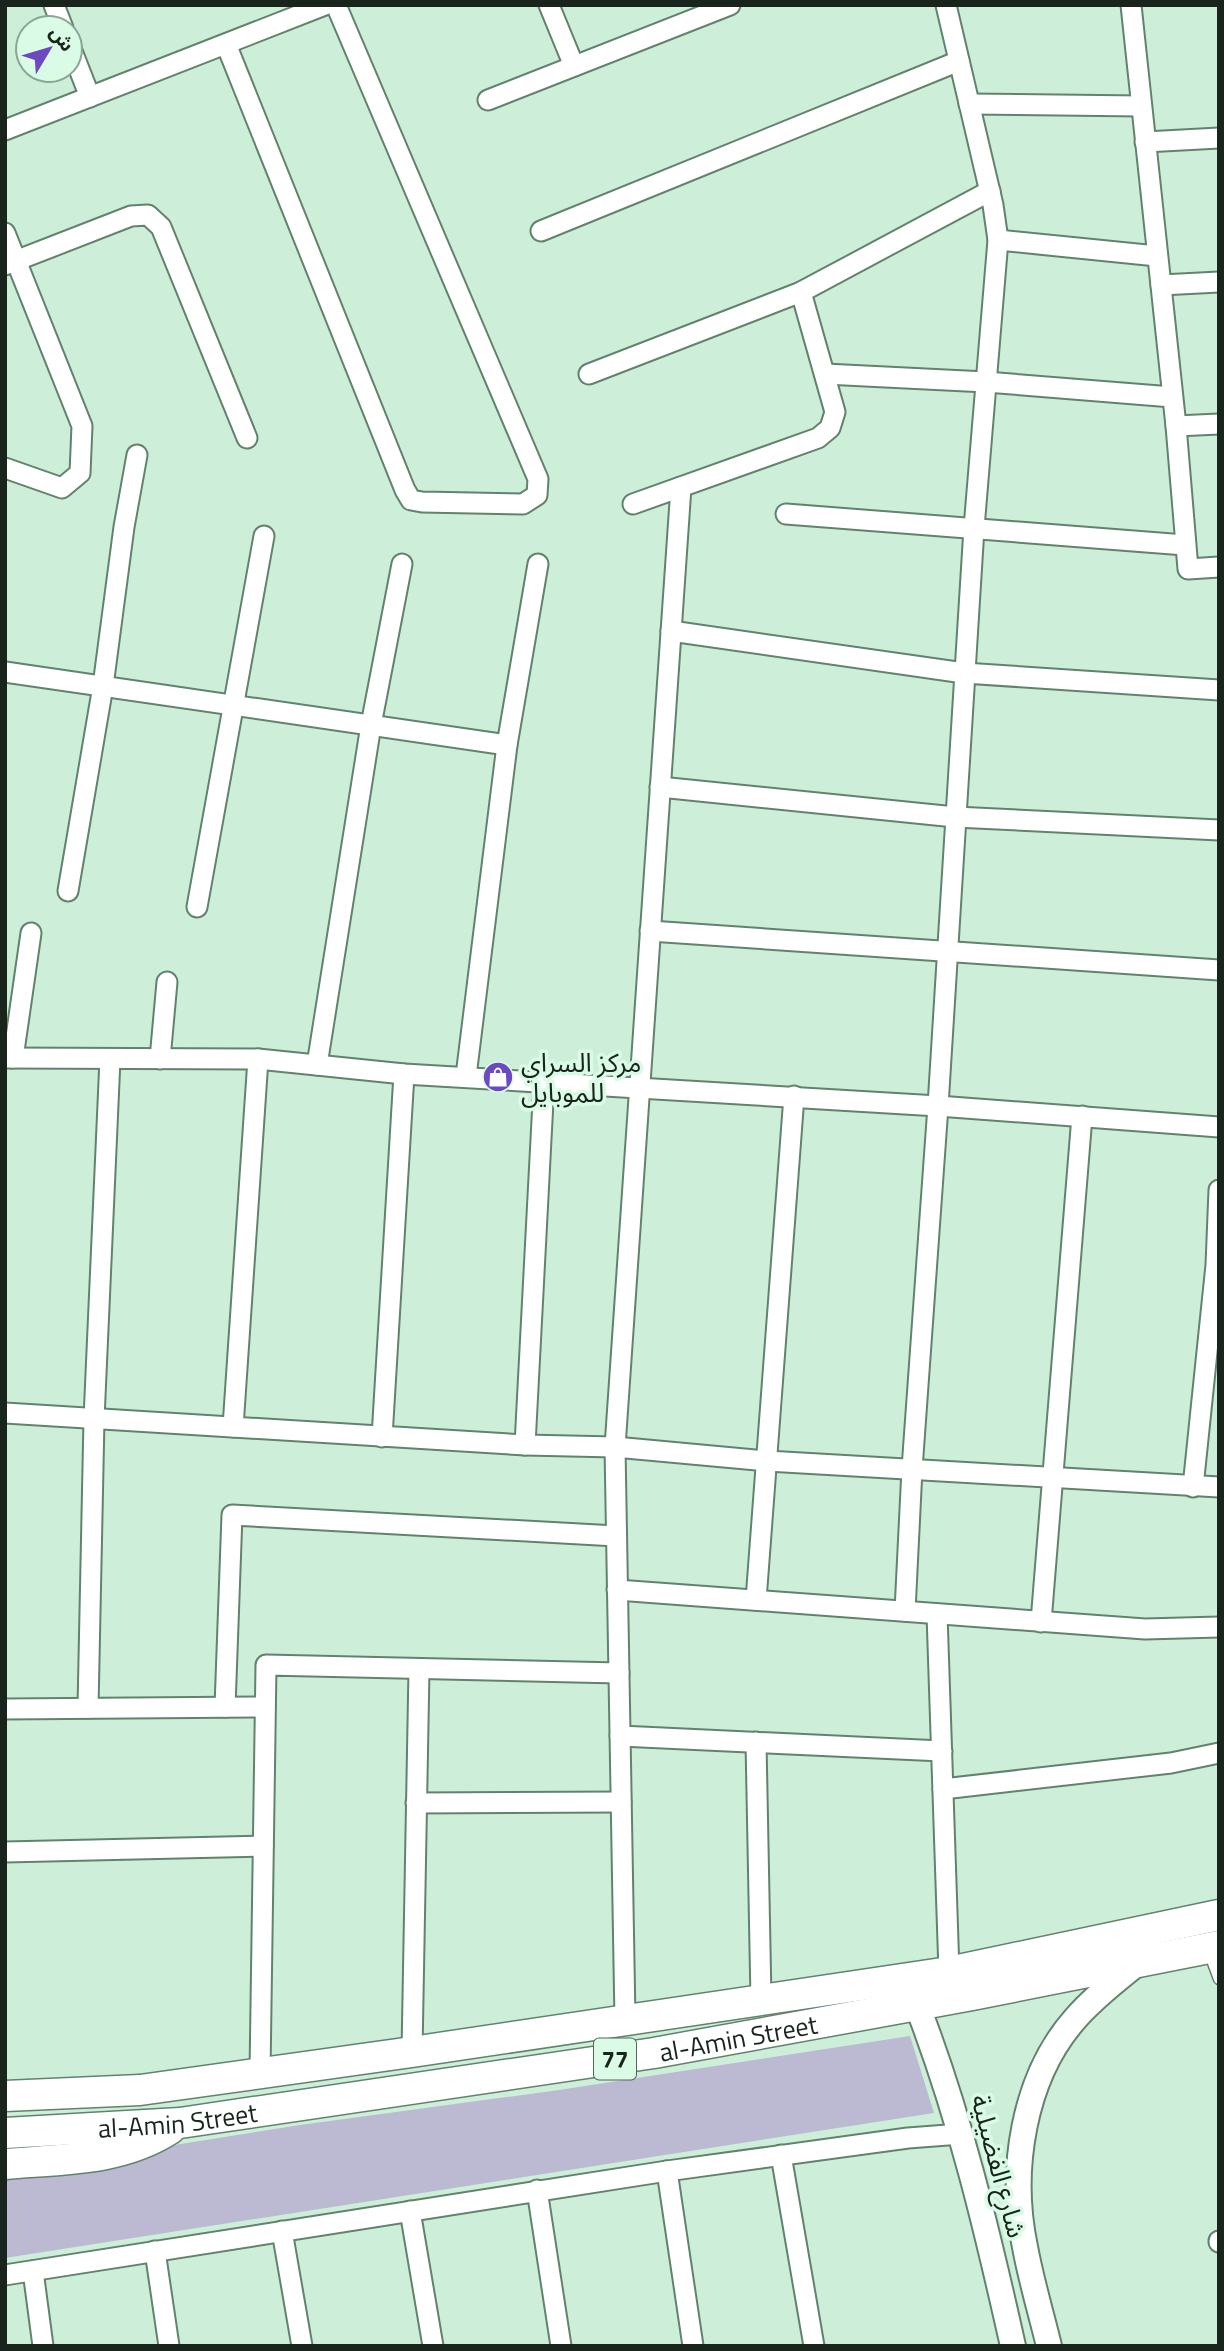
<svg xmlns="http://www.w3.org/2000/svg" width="1224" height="2351" font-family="'Titillium Web','Noto Sans Arabic',sans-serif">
	<rect width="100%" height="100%" fill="#cdefd9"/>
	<!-- green -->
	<path fill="#bcb9d3" d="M910,2036L934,2113L5,2258V2172L300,2125L559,2090Z"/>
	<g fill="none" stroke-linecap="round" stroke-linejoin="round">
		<!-- service casing -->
		<g stroke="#63826e" stroke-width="13">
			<path id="service" d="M1209,1952L1219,1979"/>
		</g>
		<!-- minor casing -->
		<g stroke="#63826e" stroke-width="23">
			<g id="minor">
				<path d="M54,5L63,28"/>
				<path d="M549,5L574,66"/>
				<path d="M1131,5L1176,426L1188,569L1219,567"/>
				<path d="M226,44L405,490L411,500L422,502L523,504L537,495L538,479L336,5"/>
				<path d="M70,46L90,97"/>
				<path d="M488,100L730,5"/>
				<path d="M969,104L1141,106"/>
				<path d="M5,130L325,5"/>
				<path d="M1145,142L1219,138"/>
				<path d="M541,231L959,61"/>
				<path d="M5,233L82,426L80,473L62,488L5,468"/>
				<path d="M998,240L1157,256"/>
				<path d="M5,265L131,216L148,215L161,227L247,438"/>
				<path d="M1161,285L1219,282"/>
				<path d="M589,374L801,292L990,191"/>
				<path d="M825,374L986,382L1172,397"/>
				<path d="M1176,426L1219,424"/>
				<path d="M633,504L818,438L830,428L835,412L801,292"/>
				<path d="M786,514L1185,545"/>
				<path d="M671,631L964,673L1219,690"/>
				<path d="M5,672L507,745"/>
				<path d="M660,787L955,817L1219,830"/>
				<path d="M68,891L103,686L124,527L137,455"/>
				<path d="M197,907L264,536"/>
				<path d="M650,931L1219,970"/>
				<path d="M5,1058L258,1059L404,1074L938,1106L1219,1127"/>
				<path d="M13,1058L31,933"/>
				<path d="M160,1059L167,982"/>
				<path d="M317,1065L371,725L402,564"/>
				<path d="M466,1076L507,745L538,564"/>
				<path d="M5,1413L525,1445L615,1447L767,1461L1219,1487"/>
				<path d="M233,1427L258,1059"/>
				<path d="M382,1437L404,1074"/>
				<path d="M525,1445L544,1082"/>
				<path d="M1193,1487L1216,1265L1219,1190"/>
				<path d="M617,1590L1145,1629L1219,1627"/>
				<path d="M756,1600L794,1096"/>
				<path d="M905,1611L912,1469L938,1106L974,528L998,240L993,205L946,5"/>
				<path d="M937,1614L949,1972"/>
				<path d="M1041,1622L1082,1116"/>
				<path d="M225,1707L232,1515L616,1536"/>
				<path d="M88,1708L94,1419L110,1059"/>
				<path d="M5,1709L265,1707"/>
				<path d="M620,1736L942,1751"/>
				<path d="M756,1742L761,1999"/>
				<path d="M943,1789L1171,1763L1219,1753"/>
				<path d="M416,1803L621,1802"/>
				<path d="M5,1852L263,1846"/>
				<path d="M625,2020L615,1447L681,487"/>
				<path d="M412,2052L419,1669"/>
				<path d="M260,2073L266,1665L619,1673"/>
				<path d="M781,2155L814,2346"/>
				<path d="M667,2171L693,2346"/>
				<path d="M537,2190L561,2346"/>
				<path d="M410,2211L433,2346"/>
				<path d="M282,2231L302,2346"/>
				<path d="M1219,2241V2242"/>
				<path d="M155,2251L169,2346"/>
				<path d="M33,2271L43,2346"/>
				<path d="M5,2275L667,2171L908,2138L961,2134"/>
			</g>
		</g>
		<!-- tertiary casing -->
		<g stroke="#63826e" stroke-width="28">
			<g id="tertiary">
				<path d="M917,2005C960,2116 987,2230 1013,2346"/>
				<path d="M1049,2346C1041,2313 1031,2280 1025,2247C1009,2171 1023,2078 1075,2019C1094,1997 1117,1980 1139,1962"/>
			</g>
		</g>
		<!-- primary casing -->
		<g stroke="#63826e" stroke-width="33">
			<g id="primary">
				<path d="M5,2096L140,2090L412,2052L949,1972L1219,1915"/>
				<path id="s1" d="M5,2133L180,2123L654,2053L972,1995L1219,1946"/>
				<path d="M5,2164C62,2159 121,2161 170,2129"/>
			</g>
		</g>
		<!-- service -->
		<use href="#service" stroke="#fff" stroke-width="10"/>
		<!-- minor -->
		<use href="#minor" stroke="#fff" stroke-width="19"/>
		<!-- tertiary -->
		<use href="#tertiary" stroke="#fff" stroke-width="24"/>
		<!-- primary -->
		<use href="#primary" stroke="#fff" stroke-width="30"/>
	</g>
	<!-- icons -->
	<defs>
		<g id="shop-disc" transform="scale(1.575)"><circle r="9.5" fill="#6c49c1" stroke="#dafce6"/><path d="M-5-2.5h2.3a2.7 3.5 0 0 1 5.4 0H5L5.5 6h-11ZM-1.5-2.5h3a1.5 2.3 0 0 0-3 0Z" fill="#fff"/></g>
	</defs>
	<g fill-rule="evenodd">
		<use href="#shop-disc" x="498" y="1077"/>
	</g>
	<g text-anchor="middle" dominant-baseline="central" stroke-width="7" stroke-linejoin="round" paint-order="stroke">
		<!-- shield labels -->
		<rect fill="#dafce6" stroke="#526559" stroke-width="2" x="594" y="2038.5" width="42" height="41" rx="5"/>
		<g font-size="24" font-weight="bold" fill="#18241c">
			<text x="615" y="2059">77</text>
		</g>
		<!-- poi labels -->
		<g font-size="26" fill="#18241c" stroke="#dafce6" text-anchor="start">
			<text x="521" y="1062">مركز السراي<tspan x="521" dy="30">للموبايل</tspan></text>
		</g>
		<!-- street labels -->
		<g font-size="26" fill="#18241c" stroke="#dafce6">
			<text stroke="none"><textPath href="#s1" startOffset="740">al-Amin Street</textPath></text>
			<text stroke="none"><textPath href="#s1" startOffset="173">al-Amin Street</textPath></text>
			<text transform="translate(999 2166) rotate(75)">شارع الفضيلية</text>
		</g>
	</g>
	<!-- border -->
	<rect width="1224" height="2351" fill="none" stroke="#18241c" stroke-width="14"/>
	<!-- north arrow -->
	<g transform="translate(49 49) rotate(52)"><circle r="33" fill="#dafce6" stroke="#8ca695" stroke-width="2"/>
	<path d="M0-5L12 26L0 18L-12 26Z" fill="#6c49c1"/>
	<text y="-10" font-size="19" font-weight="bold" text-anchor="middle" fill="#18241c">ش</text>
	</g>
</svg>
